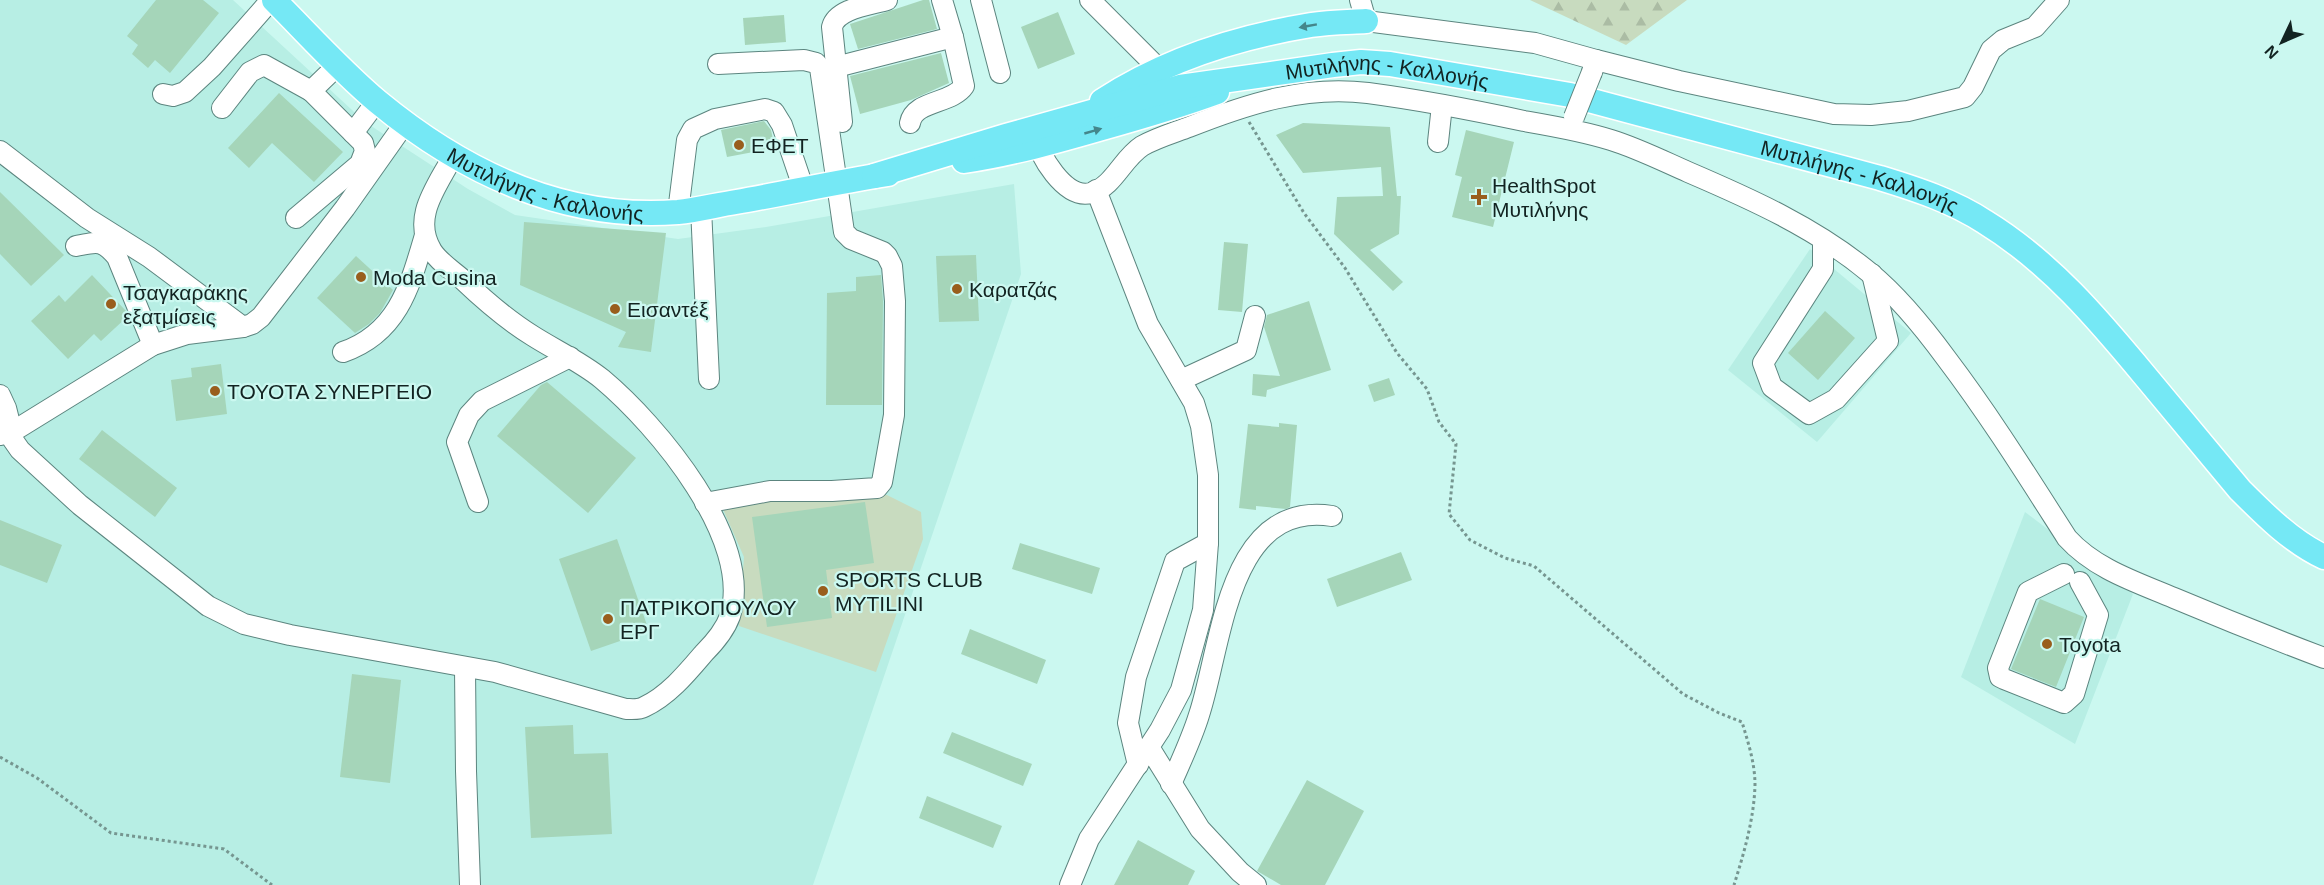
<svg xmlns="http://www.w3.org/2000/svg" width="2324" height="885" font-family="Helvetica,sans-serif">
	<defs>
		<pattern id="forest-firs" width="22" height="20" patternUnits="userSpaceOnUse" patternTransform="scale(1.5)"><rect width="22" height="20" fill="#c8dbbf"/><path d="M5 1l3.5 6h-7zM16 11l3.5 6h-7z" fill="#abbca4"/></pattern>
	</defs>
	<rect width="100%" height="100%" fill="#cbf8f0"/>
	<!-- built -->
	<g fill="#b7eee4">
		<path d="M0,0H233L365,122L468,189L515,215L678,239L766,227L1014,184L1021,274L813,885H0Z"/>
		<path d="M1810,249L1911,333L1817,442L1728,370Z"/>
		<path d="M2025,512L2133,594L2075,744L1961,677Z"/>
	</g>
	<!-- forest -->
	<path fill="url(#forest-firs)" d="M1530,0H1687L1626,45Z"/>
	<!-- garden -->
	<path fill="#c8dbbf" d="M777,495H887L921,512L923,539L876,672L739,626L744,557L722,507Z"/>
	<!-- building -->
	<g fill="#a5d5b9">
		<path d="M156,0H203L219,13L170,73L155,60L148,68L132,54L138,45L127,36Z"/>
		<path d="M923,0H929L937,29L858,49L850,24Z"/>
		<path d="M1058,12L1075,54L1038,69L1021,27Z"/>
		<path d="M784,15L786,42L745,45L743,18Z"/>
		<path d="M941,53L949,83L911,100L860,114L850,76Z"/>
		<path d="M279,93L343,152L314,182L272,143L249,168L228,148Z"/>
		<path d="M764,121L771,130L775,148L727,157L721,130Z"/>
		<path d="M1303,123L1390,127L1397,196H1401L1399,234L1370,250L1403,282L1393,291L1334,234L1337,197L1383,196L1381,167L1303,173L1276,135Z"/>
		<path d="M1466,130L1514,142L1493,227L1452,217L1462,177L1455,175Z"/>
		<path d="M0,192L64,255L31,286L0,254Z"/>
		<path d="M524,222L666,233L651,352L618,347L626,332L520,285Z"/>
		<path d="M1224,242L1248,244L1242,312L1218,310Z"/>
		<path d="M976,255L979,321L939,322L936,256Z"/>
		<path d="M356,256L393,290L380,313L369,324L355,333L317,298Z"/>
		<path d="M92,275L126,311L128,316L101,341L94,334L68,359L31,321L59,295L65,302Z"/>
		<path d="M881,275L883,301L882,405H826L827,293L856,291V277Z"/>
		<path d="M1309,301L1331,370L1267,390L1266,397L1252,395L1253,374L1280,376L1264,327L1267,315Z"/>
		<path d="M1825,311L1855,338L1818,380L1788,353Z"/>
		<path d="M221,364L227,414L176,421L171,380L192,377L191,368Z"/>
		<path d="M1389,378L1395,395L1374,402L1368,385Z"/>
		<path d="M547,382L636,458L588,513L497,436L541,385Z"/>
		<path d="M1279,423L1297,425L1290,507L1286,509L1256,506V510L1239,508L1248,424L1279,427Z"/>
		<path d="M102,430L177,488L155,517L79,459Z"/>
		<path d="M865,502L874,563L826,570L832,618L767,627L752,517Z"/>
		<path d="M0,520L62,545L47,583L0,565Z"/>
		<path d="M617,539L649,631L591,651L559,559Z"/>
		<path d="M1020,543L1100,568L1092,594L1012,569Z"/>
		<path d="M1401,552L1412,580L1337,607L1327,579Z"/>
		<path d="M2040,599L2084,617L2056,687L2011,669Z"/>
		<path d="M970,629L1046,660L1037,684L961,654Z"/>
		<path d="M352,674L401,680L390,783L340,777Z"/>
		<path d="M573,725L574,754L608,753L612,834L531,838L525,727Z"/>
		<path d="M952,732L1032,764L1023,786L943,753Z"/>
		<path d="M1307,780L1364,811L1325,885H1281L1257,871Z"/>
		<path d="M927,796L1002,826L993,848L919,818Z"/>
		<path d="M1138,840L1195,871L1188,885H1114Z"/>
	</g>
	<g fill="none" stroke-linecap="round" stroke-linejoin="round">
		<!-- minor casing -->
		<g stroke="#5c857f" stroke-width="22">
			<g id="minor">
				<path d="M981,0L1000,73"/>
				<path d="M1090,0L1159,69"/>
				<path d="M1360,0L1366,21L1535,43L1596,60L1592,72"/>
				<path d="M1596,60L1679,81L1834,114L1871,115L1908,111L1965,97L1973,87L1991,50L2003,40L2035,27L2059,0"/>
				<path d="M836,67L953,37"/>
				<path d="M163,94L173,96L185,92L212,67L271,0"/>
				<path d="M222,108L250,72L264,65L311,91"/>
				<path d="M842,122L832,27C837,8 871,5 887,0"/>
				<path d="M405,123L345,208L261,317L252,324L243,327L187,334L153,345L12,432L13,440L20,450L80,505L208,606L244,624L290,635L495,672L626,709C631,709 639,710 644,707C668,696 687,673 704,653C714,643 725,630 730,616C754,540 657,425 602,379C581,362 555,350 533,336C507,320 484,300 462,279C453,271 439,262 432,251C411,217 437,187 453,156"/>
				<path d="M910,123C914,100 952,104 964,86L953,37L942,0"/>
				<path d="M353,133L377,101"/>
				<path d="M1034,134C1038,154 1065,200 1091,193C1114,186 1122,159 1142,146C1156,138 1173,133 1189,127C1247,104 1305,85 1368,93C1420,100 1473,110 1524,121C1553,126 1583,131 1611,140C1637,148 1663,161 1688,172C1751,199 1816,228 1870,273C1899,297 1924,328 1946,358C1990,416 2028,477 2067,538C2095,569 2136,582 2174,598C2224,619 2274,639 2324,658"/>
				<path d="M1438,142L1442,105"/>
				<path d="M0,151L87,218L149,257L243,327"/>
				<path d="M701,208L709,379"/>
				<path d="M678,212L687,140L693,129L715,119L765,109L774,112L782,125L804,190"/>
				<path d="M296,218L360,164L365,151L363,143L311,91L338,65"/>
				<path d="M1823,241V269L1763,363L1772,387L1809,414L1836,399L1888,341L1872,274"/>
				<path d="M76,246C97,242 102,239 117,257L153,345"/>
				<path d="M343,352C398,333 410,286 425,235"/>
				<path d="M1181,380L1246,350L1255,316"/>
				<path d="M0,395L6,408L12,432L0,435"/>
				<path d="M478,502L457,442L469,415L482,401L570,357"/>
				<path d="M705,503L770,491H832L877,488L882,482L894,415L895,301L892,266L887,256L883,252L851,239L844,232L820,68L816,63L804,60L718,64"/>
				<path d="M2064,574L2028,592L1998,668L2000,677L2004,679L2064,703L2074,694L2098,615L2080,582"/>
				<path d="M465,668L466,771L470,885"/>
				<path d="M1149,747L1200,829L1240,872L1256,885"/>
				<path d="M1138,765L1128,723L1136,677L1175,561L1208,543"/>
				<path d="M1171,784C1181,761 1192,738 1199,715C1222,646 1227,500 1332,516"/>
				<path d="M1070,885L1089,839L1160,730L1181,690L1203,610L1208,543V475L1201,426L1194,403L1148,324L1096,190"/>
			</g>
		</g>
		<!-- major casing -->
		<g stroke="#fff" stroke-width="27">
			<g id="major">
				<path id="s1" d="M274,0C308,34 341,71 378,102C463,172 565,221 678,212C697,210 717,205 736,202C787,193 837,182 888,174"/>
				<path d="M1102,101C1163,61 1238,37 1311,25C1329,22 1348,22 1366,21"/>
				<path d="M964,161C1011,154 1057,141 1102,128C1141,117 1179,106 1217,92"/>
				<path id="s2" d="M874,176L1006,136L1180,87L1333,65L1361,62L1390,64L1570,95L1880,178C1916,189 1953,201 1985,222C2050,262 2098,319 2146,377C2177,414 2208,452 2240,490C2265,515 2292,542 2324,557"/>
			</g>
		</g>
		<!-- path -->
		<g stroke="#769690" stroke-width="3" stroke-dasharray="3 3" stroke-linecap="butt">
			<path d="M1249,122L1304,213L1345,268L1397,353L1427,389L1439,422L1456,444L1449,514L1470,540L1505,558L1534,566L1683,694L1719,713L1742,722C1748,742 1755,763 1755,785C1754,819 1744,853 1734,885"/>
			<path d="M0,757L37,778L111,833L224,849L272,885"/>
		</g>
		<!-- minor -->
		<use href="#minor" stroke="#fff" stroke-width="20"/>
		<!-- major -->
		<use href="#major" stroke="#75e8f5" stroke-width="24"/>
		<!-- minor-bridge casing -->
		<g stroke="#5c857f" stroke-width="22" stroke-linecap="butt">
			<path id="minor-bridge" d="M1574,117L1592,72"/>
		</g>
		<!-- minor-bridge -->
		<use href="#minor-bridge" stroke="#fff" stroke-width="20"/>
	</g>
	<!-- one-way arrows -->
	<defs><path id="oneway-solid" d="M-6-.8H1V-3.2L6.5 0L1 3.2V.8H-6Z" transform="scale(1.5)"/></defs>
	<g fill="#44868b">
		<use href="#oneway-solid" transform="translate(1308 26) rotate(170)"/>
		<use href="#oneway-solid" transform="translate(1093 131) rotate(-16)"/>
	</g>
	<!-- markers -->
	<g fill="#995e1d" stroke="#cbf8f0" stroke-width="2">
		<circle cx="739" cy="145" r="6"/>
		<path d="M1476 188h6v6h6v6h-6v6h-6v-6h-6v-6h6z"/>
		<circle cx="361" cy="277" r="6"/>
		<circle cx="957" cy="289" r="6"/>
		<circle cx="111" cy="304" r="6"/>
		<circle cx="615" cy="309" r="6"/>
		<circle cx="215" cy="391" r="6"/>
		<circle cx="823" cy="591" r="6"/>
		<circle cx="608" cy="619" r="6"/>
		<circle cx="2047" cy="644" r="6"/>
	</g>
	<g text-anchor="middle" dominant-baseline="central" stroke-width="4.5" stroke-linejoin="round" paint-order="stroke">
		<!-- street labels -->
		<g font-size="21" fill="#122321" stroke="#cbf8f0">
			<text stroke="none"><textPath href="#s2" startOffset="528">Μυτιλήνης - Καλλονής</textPath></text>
			<text stroke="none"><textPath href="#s2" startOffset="1014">Μυτιλήνης - Καλλονής</textPath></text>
			<text stroke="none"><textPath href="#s1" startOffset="336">Μυτιλήνης - Καλλονής</textPath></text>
		</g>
		<!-- poi labels -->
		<g font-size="21" fill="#122321" stroke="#cbf8f0" text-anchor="start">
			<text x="751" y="145">ΕΦΕΤ</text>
			<text x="1492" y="185">HealthSpot<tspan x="1492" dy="24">Μυτιλήνης</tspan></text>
			<text x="373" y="277">Moda Cusina</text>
			<text x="969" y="289">Καρατζάς</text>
			<text x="123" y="292">Τσαγκαράκης<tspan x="123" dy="24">εξατμίσεις</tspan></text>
			<text x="627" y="309">Εισαντέξ</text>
			<text x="227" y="391">ΤΟΥΟΤΑ ΣΥΝΕΡΓΕΙΟ</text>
			<text x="835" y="579">SPORTS CLUB<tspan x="835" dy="24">MYTILINI</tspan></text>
			<text x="620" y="607">ΠΑΤΡΙΚΟΠΟΥΛΟΥ<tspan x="620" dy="24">ΕΡΓ</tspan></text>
			<text x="2059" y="644">Toyota</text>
		</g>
	</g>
	<!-- north arrow -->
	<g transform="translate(2282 42) rotate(226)" stroke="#cbf8f0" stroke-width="4.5" paint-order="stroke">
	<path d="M0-4.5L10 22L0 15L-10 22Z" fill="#122321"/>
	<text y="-9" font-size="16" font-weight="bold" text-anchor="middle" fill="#122321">N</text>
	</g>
</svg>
